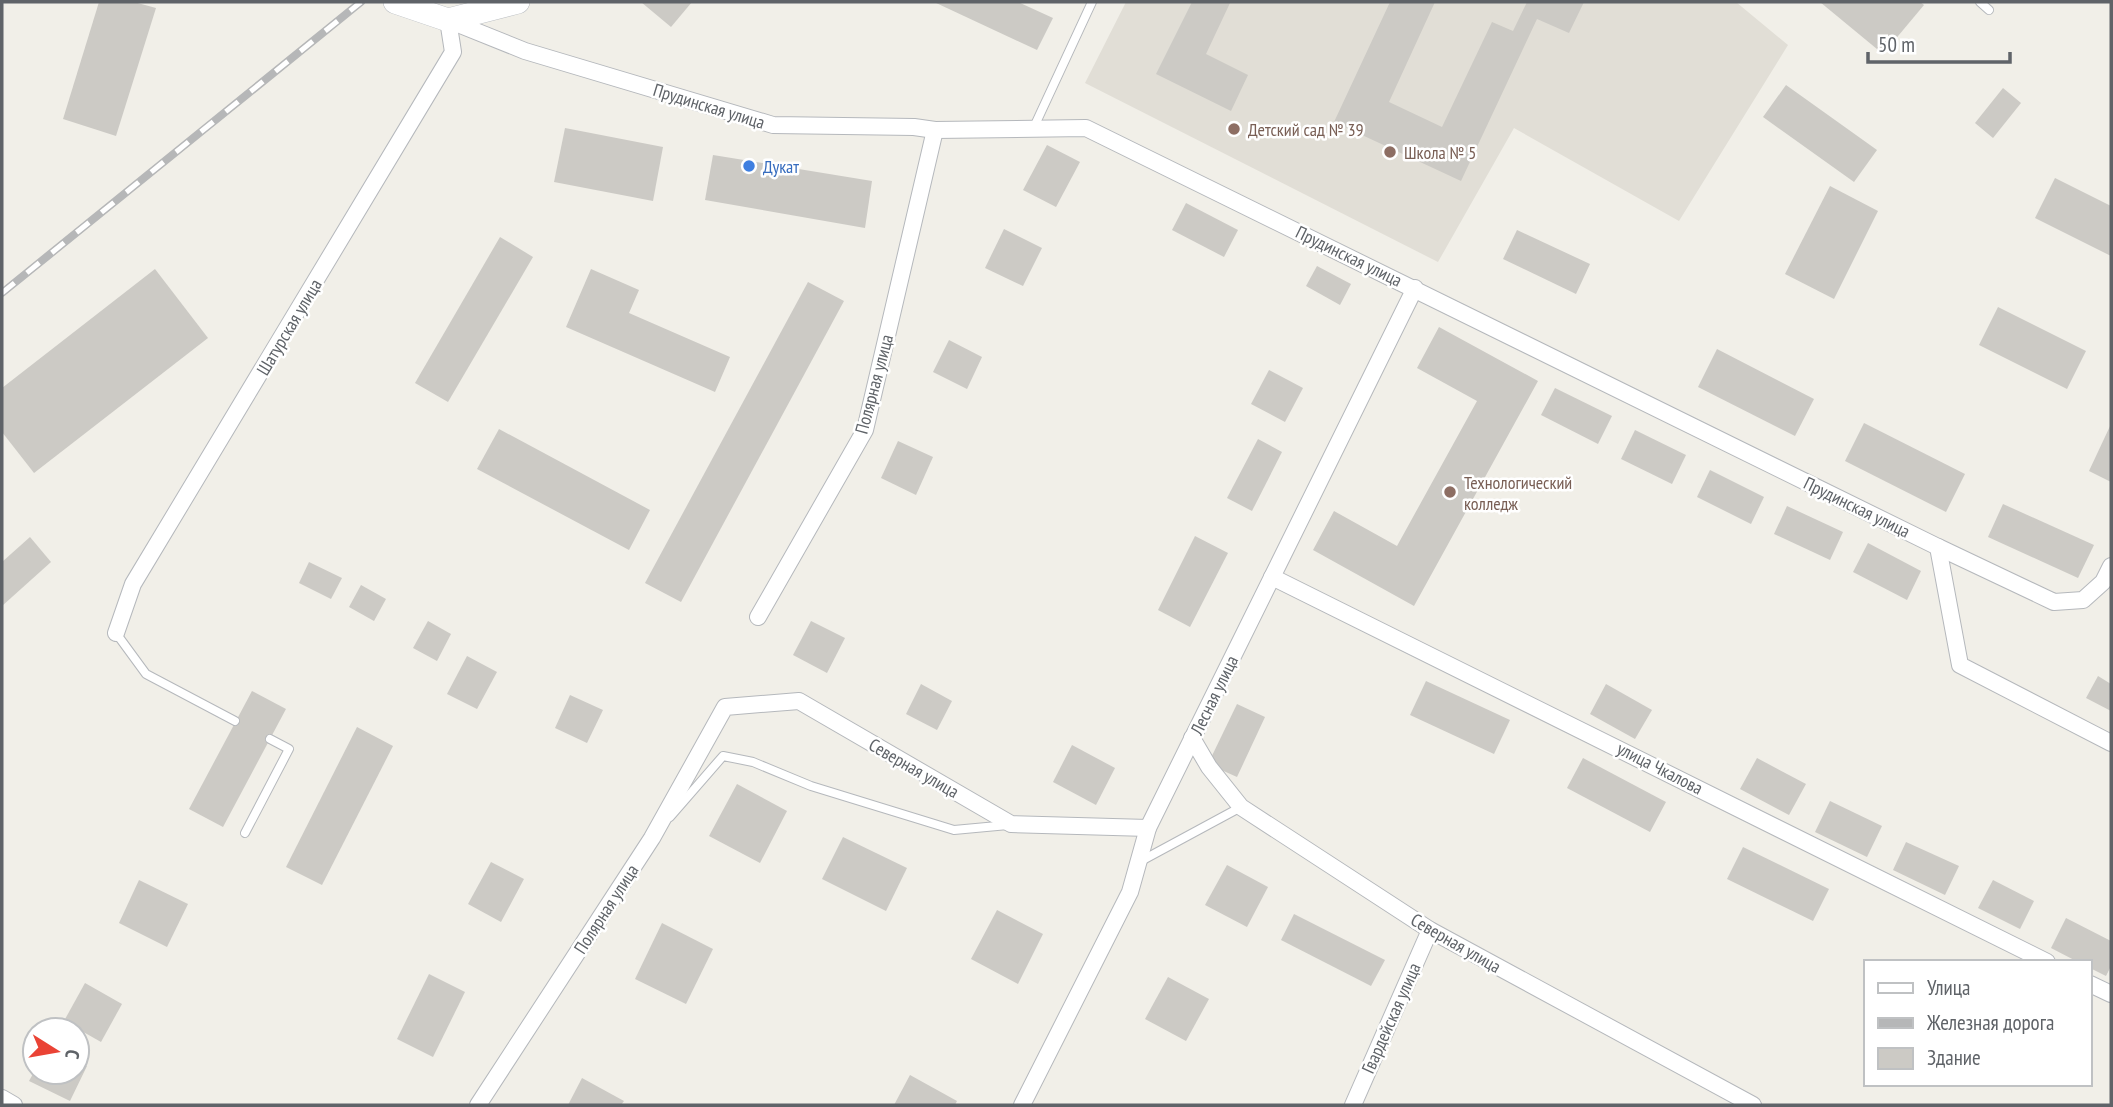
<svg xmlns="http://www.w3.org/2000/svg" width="2113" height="1107" font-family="'PT Sans Narrow',sans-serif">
	<rect width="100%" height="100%" fill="#f1efe8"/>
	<!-- education -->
	<path fill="#e1ded6" d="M1126,2H1736L1788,45L1679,221L1514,128L1438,262L1085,83Z"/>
	<!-- building -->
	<g fill="#cccac5">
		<path d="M99,2H134L156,8L116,136L63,119Z"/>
		<path d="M641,2H692L671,27Z"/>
		<path d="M934,2H1018L1053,18L1037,50Z"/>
		<path d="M1192,2L1230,3L1206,54L1248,75L1231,111L1156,74Z"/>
		<path d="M1390,2H1435L1389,102L1442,127L1492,22L1513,31L1527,2H1584L1569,33L1537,19L1461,181L1334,122Z"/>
		<path d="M1820,2H1920L1924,5L1883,54Z"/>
		<path d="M1786,85L1877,150L1854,182L1763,117Z"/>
		<path d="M2003,88L2021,103L1993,138L1975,123Z"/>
		<path d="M565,128L663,147L653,201L554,182Z"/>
		<path d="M1047,145L1080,162L1056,207L1023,190Z"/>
		<path d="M713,155L872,181L865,228L705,200Z"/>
		<path d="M2055,178L2111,206V256L2035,218Z"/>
		<path d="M1830,186L1878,211L1834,299L1785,274Z"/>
		<path d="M1186,203L1238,230L1224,257L1172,230Z"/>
		<path d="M1004,229L1042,248L1023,286L985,268Z"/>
		<path d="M1517,230L1590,264L1576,294L1503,259Z"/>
		<path d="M500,237L533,257L448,402L415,383Z"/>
		<path d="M1317,266L1351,284L1340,305L1306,286Z"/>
		<path d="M155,269L208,338L34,473L2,432V388Z"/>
		<path d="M591,269L639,290L629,313L730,357L715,392L566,327Z"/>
		<path d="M808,282L844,301L681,602L645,583Z"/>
		<path d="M1998,307L2086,351L2067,389L1979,345Z"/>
		<path d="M1439,327L1538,381L1414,606L1313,550L1334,511L1397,546L1477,401L1417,368Z"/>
		<path d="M949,340L982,357L967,389L933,372Z"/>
		<path d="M1717,349L1814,399L1795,436L1698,387Z"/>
		<path d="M1269,370L1303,388L1285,422L1251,404Z"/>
		<path d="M1555,388L1612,416L1598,444L1541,415Z"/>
		<path d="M1864,423L1965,474L1946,512L1845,461Z"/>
		<path d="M2111,424V482L2089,471Z"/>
		<path d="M499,429L650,510L629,550L477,469Z"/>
		<path d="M1635,430L1686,455L1672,484L1621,459Z"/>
		<path d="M1258,439L1282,452L1252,511L1227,498Z"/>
		<path d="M898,441L933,457L916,495L881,478Z"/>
		<path d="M1710,470L1764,497L1751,524L1697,497Z"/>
		<path d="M2003,504L2094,545L2078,578L1988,537Z"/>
		<path d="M1787,506L1843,532L1830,560L1774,534Z"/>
		<path d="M1195,536L1228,553L1190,627L1158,610Z"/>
		<path d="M30,537L51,562L2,606V562Z"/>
		<path d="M1868,543L1921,571L1907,600L1853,572Z"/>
		<path d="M309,562L342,578L331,599L299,583Z"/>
		<path d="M361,585L386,599L374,621L349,607Z"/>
		<path d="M428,621L451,634L437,661L413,648Z"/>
		<path d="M811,621L845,638L827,673L793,655Z"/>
		<path d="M467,656L497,672L477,709L447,694Z"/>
		<path d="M2098,676L2111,684V711L2086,698Z"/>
		<path d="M1426,681L1510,720L1494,754L1410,715Z"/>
		<path d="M921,684L952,701L937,730L906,714Z"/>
		<path d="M1606,684L1652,710L1635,739L1590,714Z"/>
		<path d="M252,691L286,709L223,827L189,809Z"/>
		<path d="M570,695L603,710L587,743L555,728Z"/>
		<path d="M1237,704L1265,717L1237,777L1208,764Z"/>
		<path d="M357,727L393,746L322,885L286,867Z"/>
		<path d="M1072,745L1115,768L1096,805L1053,782Z"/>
		<path d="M1583,758L1666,802L1650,832L1567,788Z"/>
		<path d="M1757,758L1806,784L1789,815L1740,789Z"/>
		<path d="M737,784L787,811L760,863L709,836Z"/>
		<path d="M1830,801L1882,826L1867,857L1815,832Z"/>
		<path d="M843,837L907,868L886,911L822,879Z"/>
		<path d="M1906,842L1959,866L1945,895L1893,870Z"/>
		<path d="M1743,847L1829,889L1813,921L1727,879Z"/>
		<path d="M491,862L524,879L501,922L468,904Z"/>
		<path d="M1227,865L1268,887L1247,927L1205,905Z"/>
		<path d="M139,880L188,904L167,947L119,923Z"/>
		<path d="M1993,880L2034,901L2020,929L1978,908Z"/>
		<path d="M997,910L1043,934L1018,984L971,959Z"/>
		<path d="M1294,914L1385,960L1371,986L1281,940Z"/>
		<path d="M2066,918L2111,941V966L2106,976L2090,968V962H2078L2051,948Z"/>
		<path d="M662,923L713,949L686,1004L635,979Z"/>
		<path d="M429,974L465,992L433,1057L397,1039Z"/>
		<path d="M1168,977L1209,999L1186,1041L1145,1019Z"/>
		<path d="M85,983L122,1004L101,1042L64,1021Z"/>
		<path d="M77,1061L87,1066L70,1101L29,1081L34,1072H77Z"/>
		<path d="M910,1075L957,1101L955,1105H894Z"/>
		<path d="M582,1078L624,1101L621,1105H568Z"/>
	</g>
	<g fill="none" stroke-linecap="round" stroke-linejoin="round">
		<!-- lane casing -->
		<g stroke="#b5b8bc" stroke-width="10">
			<g id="lane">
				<path d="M1980,2L1989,10"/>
				<path d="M1034,127L1092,2"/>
				<path d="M116,633L146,674L235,721"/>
				<path d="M670,817L723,756L753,762L811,786L954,830L1008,825"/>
				<path d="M245,833L289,749L270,739"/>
				<path d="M1141,861L1241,807"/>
			</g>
		</g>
		<!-- street casing -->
		<g stroke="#b5b8bc" stroke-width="18">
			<g id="street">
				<path d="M448,20L525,51L773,125L914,127L935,130L1086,128L1938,547L1960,665L2111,743"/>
				<path d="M1938,547L2054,602L2083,600L2103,582L2111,566"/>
				<path d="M1272,577L2047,962"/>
				<path d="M758,617L865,430L935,130"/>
				<path d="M116,633L133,584L453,52L448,20"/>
				<path d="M1192,738L1209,767L1241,807L1430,930L1753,1105"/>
				<path d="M2090,984L2111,994"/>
				<path d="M2,1098L14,1105"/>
				<path d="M478,1105L652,838L725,707L799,701L1011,824L1148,828"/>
				<path d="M1022,1105L1130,892L1148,828L1415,288"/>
				<path d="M1353,1105L1430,930"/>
			</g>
		</g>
		<!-- secondary casing -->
		<g stroke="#b6babf" stroke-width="24">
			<path id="secondary" d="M395,2L448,20L518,2"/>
		</g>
		<!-- lane -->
		<use href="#lane" stroke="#fff" stroke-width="8"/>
		<!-- street -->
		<use href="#street" stroke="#fff" stroke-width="16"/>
		<!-- secondary -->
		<use href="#secondary" stroke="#fff" stroke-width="23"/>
		<!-- rail casing -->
		<g stroke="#b6b7b8" stroke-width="8">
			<path id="rail" d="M2,293L361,2"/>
		</g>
		<!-- rail -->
		<use href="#rail" stroke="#fff" stroke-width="5" stroke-dasharray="16" stroke-linecap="butt"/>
	</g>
	<!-- markers -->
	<g fill="#8d6e63" stroke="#fff" stroke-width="2.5">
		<circle cx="1234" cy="129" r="7"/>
		<circle cx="1390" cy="152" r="7"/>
		<circle cx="1450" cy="492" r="7"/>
	</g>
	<circle fill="#3f7fe0" stroke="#fff" stroke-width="2.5" cx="749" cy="166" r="7"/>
	<g text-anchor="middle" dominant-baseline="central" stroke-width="5" stroke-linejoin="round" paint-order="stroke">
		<!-- street labels -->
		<g font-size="18" fill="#5f6368" stroke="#fff">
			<text transform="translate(709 106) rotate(17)">Прудинская улица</text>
			<text transform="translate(1349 256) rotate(26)">Прудинская улица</text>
			<text transform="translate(289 327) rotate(-59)">Шатурская улица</text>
			<text transform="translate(874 384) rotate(-75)">Полярная улица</text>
			<text transform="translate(1857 507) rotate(26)">Прудинская улица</text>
			<text transform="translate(1214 695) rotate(-64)">Лесная улица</text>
			<text transform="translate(914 768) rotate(30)">Северная улица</text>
			<text transform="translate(1660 768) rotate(27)">улица Чкалова</text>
			<text transform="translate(606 909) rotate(-57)">Полярная улица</text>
			<text transform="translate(1456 943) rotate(30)">Северная улица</text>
			<text transform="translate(1391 1018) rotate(-66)">Гвардейская улица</text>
		</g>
		<!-- education labels -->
		<g font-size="18" fill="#785e54" stroke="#fff" text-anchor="start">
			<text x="1248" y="129">Детский сад № 39</text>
			<text x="1404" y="152">Школа № 5</text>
			<text x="1464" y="482">Технологический<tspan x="1464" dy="21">колледж</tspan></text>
		</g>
		<!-- shop labels -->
		<g font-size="18" fill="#366cbe" stroke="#fff" text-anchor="start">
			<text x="763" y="166">Дукат</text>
		</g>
	</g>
	<!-- border -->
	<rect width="2113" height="1107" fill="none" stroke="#5f6368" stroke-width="7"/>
	<!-- legend -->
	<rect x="1864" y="960" width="228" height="126" fill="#ffffff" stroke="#bfc1c3" stroke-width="2"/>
	<rect x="1878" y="983" width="35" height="10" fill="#ffffff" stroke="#bfc1c3" stroke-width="2"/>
	<text x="1927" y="995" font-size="21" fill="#5f6368">Улица</text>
	<rect x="1878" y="1018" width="35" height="10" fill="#b6b7b8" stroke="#bfc1c3" stroke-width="2"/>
	<text x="1927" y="1030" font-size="21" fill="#5f6368">Железная дорога</text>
	<rect x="1878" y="1048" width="35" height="21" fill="#cccac5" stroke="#bfc1c3" stroke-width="2"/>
	<text x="1927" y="1065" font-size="21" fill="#5f6368">Здание</text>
	<!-- north arrow -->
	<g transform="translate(56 1051) rotate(101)"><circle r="33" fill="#ffffff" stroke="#bfc1c3" stroke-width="2"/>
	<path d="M0-5L12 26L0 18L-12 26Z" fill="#ea4335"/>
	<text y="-10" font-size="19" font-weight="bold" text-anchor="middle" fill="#5f6368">С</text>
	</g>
	<!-- scale -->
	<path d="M1868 52v10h142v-10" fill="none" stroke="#5f6368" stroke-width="3.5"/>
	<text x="1878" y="52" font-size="21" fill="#5f6368" stroke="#ffffff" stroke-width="5" paint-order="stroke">50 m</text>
</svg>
